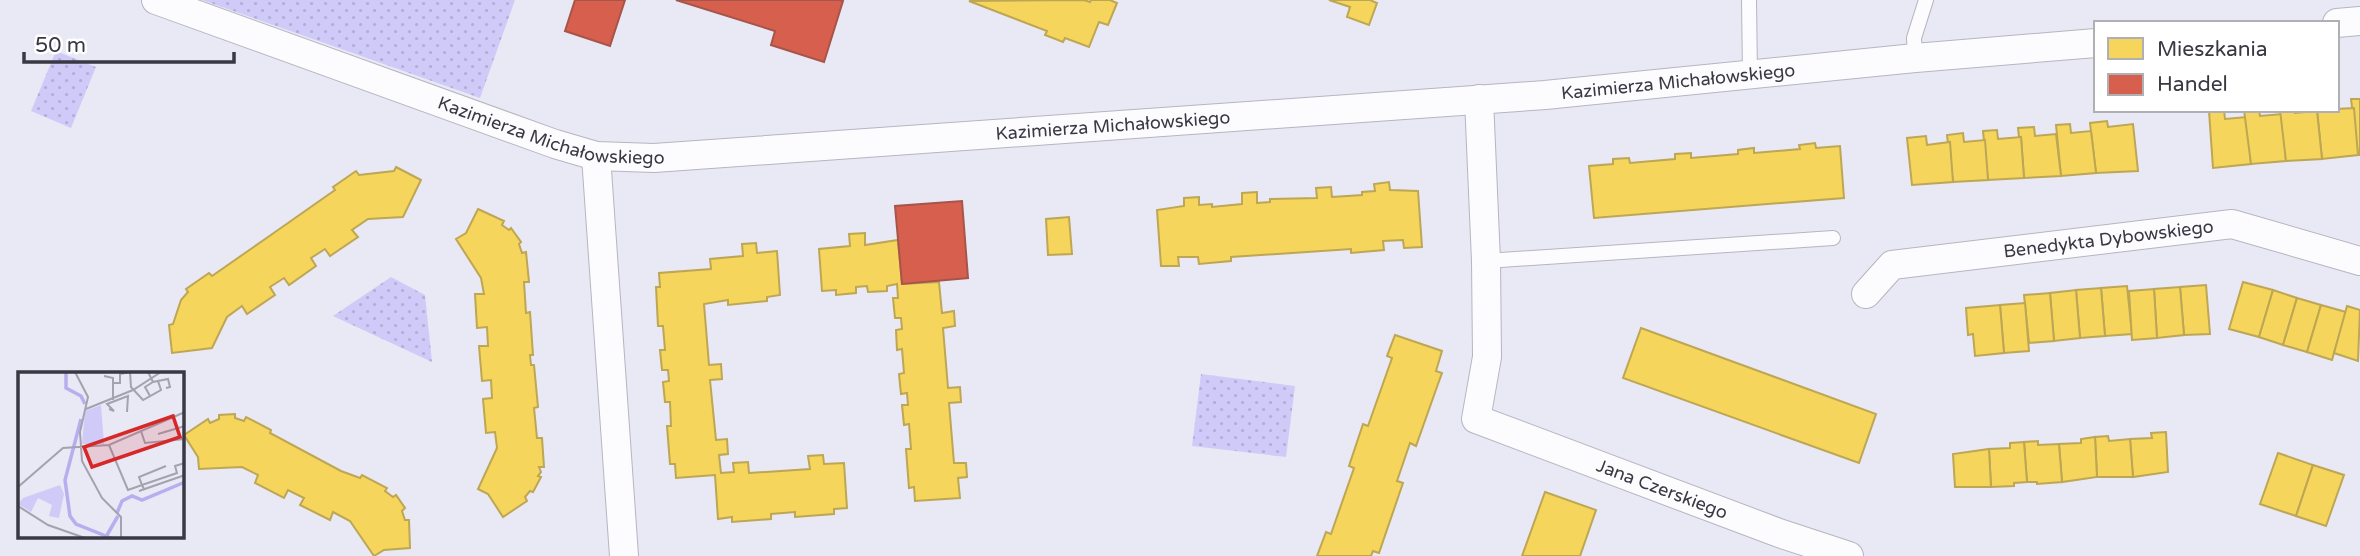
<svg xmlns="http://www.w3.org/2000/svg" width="2360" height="556" font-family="'Varela Round',sans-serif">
	<defs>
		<pattern id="park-dots" width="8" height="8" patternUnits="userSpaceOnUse" patternTransform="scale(1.75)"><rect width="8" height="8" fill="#d0caf8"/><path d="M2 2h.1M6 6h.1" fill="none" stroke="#b3aed6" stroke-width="1.8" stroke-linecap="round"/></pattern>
	</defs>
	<rect width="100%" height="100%" fill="#e9e8f5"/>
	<!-- park -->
	<g fill="url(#park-dots)">
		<path d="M202,0H515L480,98Z"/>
		<path d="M56,51L96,67L71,128L31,111Z"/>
		<path d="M391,277L425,295L432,362L333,316Z"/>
		<path d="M1201,374L1295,386L1286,457L1192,446Z"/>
	</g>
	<!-- homes -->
	<g fill="#f6d55c" stroke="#bda654" stroke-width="2">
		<path d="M1084,0L1090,2L1091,0H1110L1117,3L1108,25L1099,22L1089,47L1065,38L1063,42L1045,35L1047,31L969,1Z"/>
		<path d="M1329,0H1370L1377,3L1369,25L1347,17L1350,7Z"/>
		<path d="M2351,99H2360V155H2358Z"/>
		<path d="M2354,108L2358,155L2322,159L2317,110Z"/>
		<path d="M2224,110L2225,119L2247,117L2251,164L2213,168L2209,111Z"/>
		<path d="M2244,110H2259L2260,116L2282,114L2286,161L2251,164Z"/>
		<path d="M2280,110H2295V113L2317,111L2322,159L2286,161Z"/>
		<path d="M2107,121L2108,127L2133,124L2138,171L2096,173L2090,123Z"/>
		<path d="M2070,124L2071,133L2091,131L2096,173L2061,176L2056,125Z"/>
		<path d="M2034,127L2035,136L2056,134L2061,176L2024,178L2021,137H2019L2018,128Z"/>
		<path d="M1997,130L1998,139L2021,137L2024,178L1988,180L1983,131Z"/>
		<path d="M1963,133L1964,142L1985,140L1988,180L1953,182L1947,135Z"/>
		<path d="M1926,136L1927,145L1950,142L1953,182L1912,185L1907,138Z"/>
		<path d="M1815,143L1816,148L1840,146L1844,198L1594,218L1589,166L1613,164V159L1629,158L1630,163L1675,159V154L1691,153V158L1738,154V150L1754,148V153L1800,149L1799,145Z"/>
		<path d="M396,167L421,180L403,217L368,219L352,230L358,237L330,256L325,249L311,258L316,266L289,285L284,278L270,287L275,295L247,314L242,306L227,317L212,348L172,353L169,325L173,324L181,300L188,292L186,289L209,273L212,276L268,237L335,190L333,187L356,171L359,175L394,171Z"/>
		<path d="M1389,182L1390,190L1418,191L1422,247L1404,248L1403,240L1383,241L1384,250L1351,253V249L1231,257V261L1199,264L1198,257H1178L1179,266H1161L1157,210L1184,206V198L1199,197V205L1212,204V207L1242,204V193L1257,192V203L1270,202V199L1317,198L1316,188L1331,187L1332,197L1362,195V192L1375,191L1374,184Z"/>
		<path d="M478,209L504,221L502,225L509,230L511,228L521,242L519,244L522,253L526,252L529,282H524L526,313L530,312L533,355H530L531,365H534L538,407L534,408L537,438H542L544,467H539L541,472L538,476L541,477L533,492L530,491L525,497L527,501L503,517L488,494L478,489L497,448L495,432L486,433L483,399L492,398L491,380L482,381L479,346H488L487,327L477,328L475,294H484L481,278L456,239L466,233Z"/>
		<path d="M1069,217L1072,254L1048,255L1046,219Z"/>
		<path d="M865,233V245L898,240L902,284L939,282L942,313L954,311L955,326L943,328L948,388L960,387L961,402L949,403L954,463H966L967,477L958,478L960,498L915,501L914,487L909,488L906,449H911L909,424L904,425L902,405H908L907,393L901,394L899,374L904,373L902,349L897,350L896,330L902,329L901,318H895L893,298H898L897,284L887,286V291L868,292L867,286L856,287V293L836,295V290L822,291L819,249L850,246L849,234Z"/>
		<path d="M756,243L757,253L777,251L780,295L767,297V301L728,305V300L704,304L709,365L721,364L722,379L710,380L716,440L727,439L728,454L719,455L721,473L734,472L733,463L748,462L749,473L810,469L808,456L823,455L824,464L844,463L847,508L834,509V514L795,517V512L771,514V519L732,522V517L718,519L715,475L676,478L675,464H670L667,426H671L670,402H665L663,382L669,381L668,370H662L660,350H665L663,326H658L656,287H660L659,273L711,269L710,259L743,256L742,244Z"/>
		<path d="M2243,282L2273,290L2259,337L2229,329Z"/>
		<path d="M2206,285L2210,334L2184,335L2180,287Z"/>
		<path d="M2127,286L2132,334L2105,336L2101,288Z"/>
		<path d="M2180,287L2184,335L2157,338L2154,289Z"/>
		<path d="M2101,288L2105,336L2080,338L2076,290Z"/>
		<path d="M2154,289L2157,338L2132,340L2129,291Z"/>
		<path d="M2076,290L2080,338L2054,341L2050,293Z"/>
		<path d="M2273,290L2297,298L2283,345L2259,337Z"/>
		<path d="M2050,293L2054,341L2029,343L2024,295Z"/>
		<path d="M2297,298L2321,305L2307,352L2283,345Z"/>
		<path d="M2025,303L2029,351L2004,353L2000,305Z"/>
		<path d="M2000,305L2004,353L1975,356L1973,334L1968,335L1966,308Z"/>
		<path d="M2321,305L2346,312L2332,360L2307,352Z"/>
		<path d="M2347,306L2360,310L2358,361L2334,353Z"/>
		<path d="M1641,328L1876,414L1859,463L1623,378Z"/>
		<path d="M1395,335L1442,351L1436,371L1442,373L1438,384L1416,446L1410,443L1397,481L1403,483L1379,553L1373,551L1371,556H1317L1326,532L1331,534L1354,468L1349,466L1363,424L1368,426L1392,358L1387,356Z"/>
		<path d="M235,414V418L244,421L246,417L271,430L270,433L341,471L360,478L362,475L387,488L385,491L393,497L396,495L405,508L402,511L405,520H409L410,548L384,550L374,556L350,521L333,512L330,520L300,505L304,498L288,490L284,498L255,483L258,475L242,467L199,469L198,457L184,435L208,419L210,423L219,419V415Z"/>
		<path d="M2166,432L2168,472L2133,477L2130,439L2152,438L2151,433Z"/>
		<path d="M2108,436L2109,441L2130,439L2133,477H2097L2095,437Z"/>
		<path d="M2095,437L2097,477L2062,482L2059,444L2081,443V439Z"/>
		<path d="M2038,441V445L2059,444L2062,482L2037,484V482H2027L2024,442Z"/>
		<path d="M2024,442L2027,482L2014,483V486L1991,487L1989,449L2010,448V443Z"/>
		<path d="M1989,449L1991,487H1955L1953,454Z"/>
		<path d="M2278,453L2313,465L2296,516L2260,504Z"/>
		<path d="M2313,465L2344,475L2326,526L2296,516Z"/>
		<path d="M1545,492L1596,510L1580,556H1522Z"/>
	</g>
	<!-- shops -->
	<g fill="#d6604d" stroke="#a7544a" stroke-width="2">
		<path d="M575,0H625L610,46L565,31Z"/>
		<path d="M676,0H839L843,1L824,62L771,45L775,31Z"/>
		<path d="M962,201L968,278L902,284L895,206Z"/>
	</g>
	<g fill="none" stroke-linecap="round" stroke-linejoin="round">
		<!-- service casing -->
		<g stroke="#b6b5c0" stroke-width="16">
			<g id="service">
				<path d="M1749,0L1750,75"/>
				<path d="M1915,58L1914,38L1926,0"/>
				<path d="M1486,261L1833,238"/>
			</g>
		</g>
		<!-- minor casing -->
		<g stroke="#b6b5c0" stroke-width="30">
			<g id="minor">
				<path id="s1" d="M156,0L555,144L596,156L654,158L1545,95L1915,58L2096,43"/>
				<path d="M2337,23L2360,21"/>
				<path id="s2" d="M1479,99L1486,261L1487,357L1476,419L1779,533L1849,556"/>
				<path d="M596,156L624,556"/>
				<path id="s3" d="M1866,294L1892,265L2232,224L2360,261"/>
			</g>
		</g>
		<!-- service -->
		<use href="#service" stroke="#fcfcfe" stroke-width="14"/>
		<!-- minor -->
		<use href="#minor" stroke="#fcfcfe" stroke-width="28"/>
	</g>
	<g text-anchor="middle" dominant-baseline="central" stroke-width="7" stroke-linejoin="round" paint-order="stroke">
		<!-- street labels -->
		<g font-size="18" fill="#393843" stroke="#fff">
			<text stroke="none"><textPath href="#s1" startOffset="1552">Kazimierza Michałowskiego</textPath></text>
			<text stroke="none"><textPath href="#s1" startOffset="985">Kazimierza Michałowskiego</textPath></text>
			<text stroke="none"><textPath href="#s1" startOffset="418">Kazimierza Michałowskiego</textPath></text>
			<text stroke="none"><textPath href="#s3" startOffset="257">Benedykta Dybowskiego</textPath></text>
			<text stroke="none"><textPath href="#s2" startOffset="520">Jana Czerskiego</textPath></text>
		</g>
	</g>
	<!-- overview -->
	<g transform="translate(18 372)">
		<rect width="166" height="166" fill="#e9e8f5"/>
		<path d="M42,113L46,122L41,146L31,144L34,133L20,126L13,140L0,132L5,126Z" fill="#d0caf8"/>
		<path d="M83,33L86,72H64L67,39Z" fill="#d0caf8"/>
		<path fill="none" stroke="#b8aeef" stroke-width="3.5" d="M48,0V16L63,24L67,32M63,47L47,108L52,144L58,152L93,166M99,141L104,129L114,124L124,128L167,110M89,163L100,144"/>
		<path fill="none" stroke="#a3a2ae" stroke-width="2" d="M57,0L70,25L62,60L64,89L84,126L103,145V166M112,0L113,15L125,28L143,18L140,9L135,10M130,0L135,10L127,15L132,24M86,4L95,6V28M140,9L150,7L152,15L148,16M94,11H102V2L112,0M68,37L115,18L143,0M91,37L96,39L89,32L110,24L109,40M123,59L127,71L167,67M140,62L167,54M91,73L110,118L124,113L126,117M148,94L121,105L124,113L159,101L157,94L167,91M0,115L45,76L91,73L167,40M121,119L167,103M0,134L30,153L67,166"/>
		<path fill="#d62828" fill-opacity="0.15" stroke="#d62828" stroke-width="3.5" d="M155,44L162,65L74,95L66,75Z"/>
		<rect width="166" height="166" fill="none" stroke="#393843" stroke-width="3.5"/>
	</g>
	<!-- legend -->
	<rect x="2094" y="21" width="245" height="91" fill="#ffffff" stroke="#b0afb4" stroke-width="2"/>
	<rect x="2108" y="38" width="35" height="21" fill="#f6d55c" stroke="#b0afb4" stroke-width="2"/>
	<text x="2157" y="56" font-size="21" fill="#393843">Mieszkania</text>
	<rect x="2108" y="74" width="35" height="21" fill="#d6604d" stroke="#b0afb4" stroke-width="2"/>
	<text x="2157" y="91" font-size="21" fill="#393843">Handel</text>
	<!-- scale -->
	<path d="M24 52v10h210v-10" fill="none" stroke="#393843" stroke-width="3.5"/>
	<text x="35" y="52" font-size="21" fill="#393843" stroke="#ffffff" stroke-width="5" paint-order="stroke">50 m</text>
</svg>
